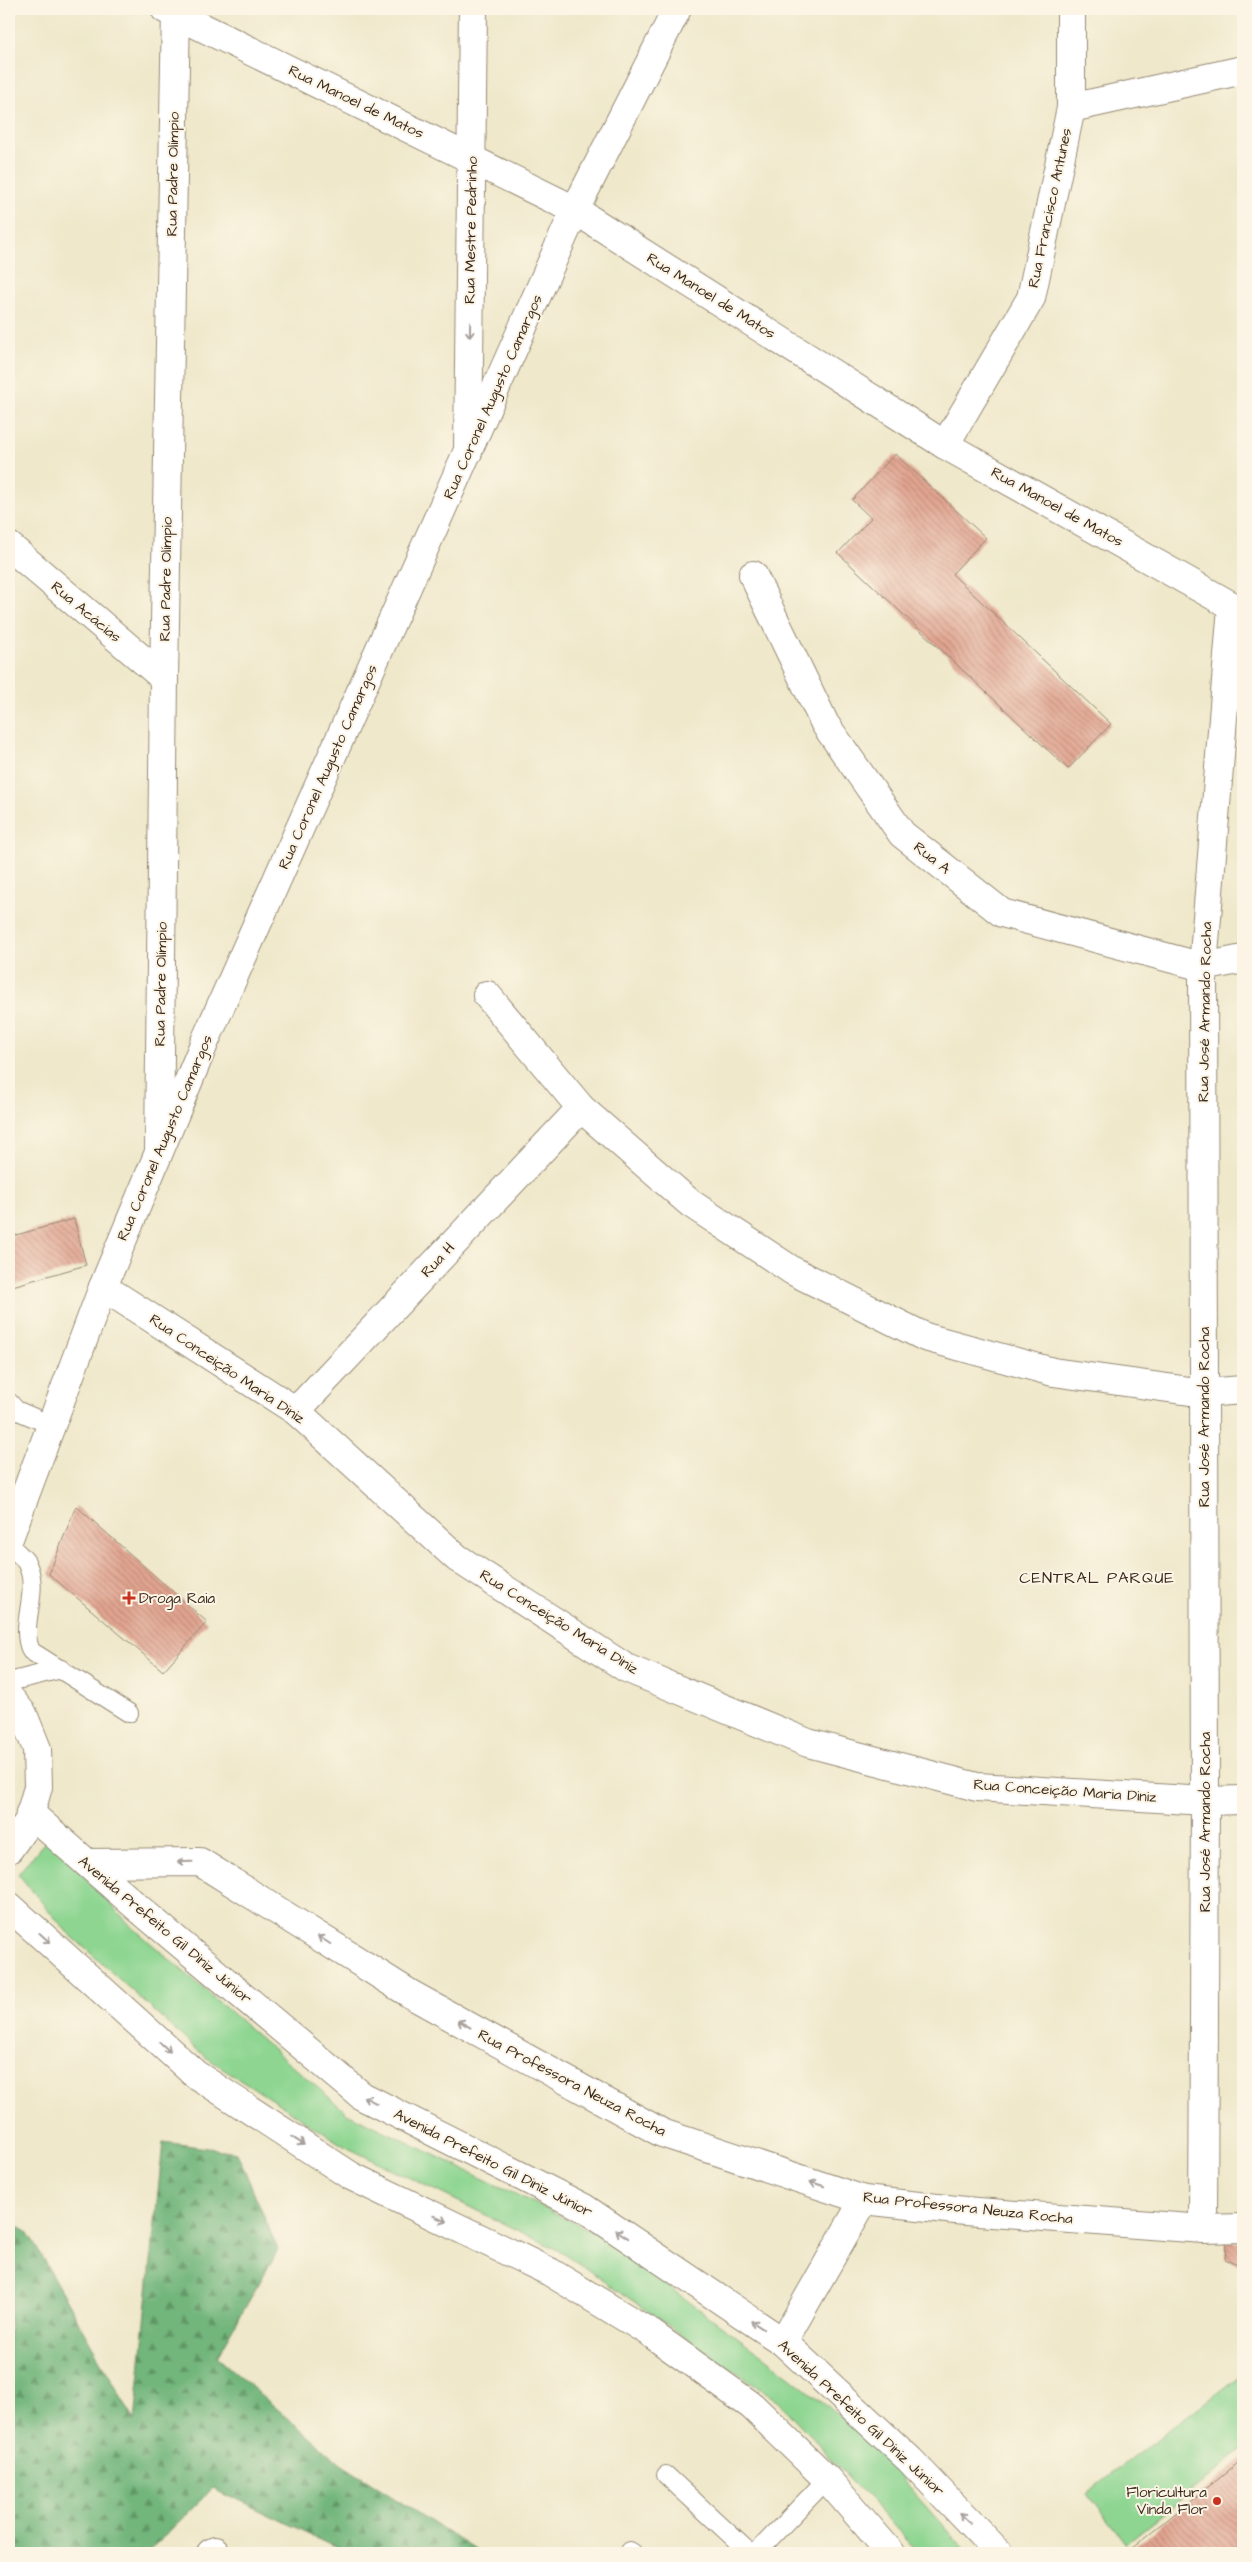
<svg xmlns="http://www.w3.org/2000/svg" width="1252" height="2562" font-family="'Architects Daughter',sans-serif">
	<defs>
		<pattern id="forest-firs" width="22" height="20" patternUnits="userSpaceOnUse" patternTransform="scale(1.25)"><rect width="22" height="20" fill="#72b67b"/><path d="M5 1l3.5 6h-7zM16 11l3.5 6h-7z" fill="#5f9464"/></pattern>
		<pattern id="building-back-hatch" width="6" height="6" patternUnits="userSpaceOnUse" patternTransform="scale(1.25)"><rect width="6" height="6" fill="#e2a591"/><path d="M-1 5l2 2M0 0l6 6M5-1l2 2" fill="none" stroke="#b88776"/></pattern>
	</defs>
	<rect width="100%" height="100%" fill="#fcf5e5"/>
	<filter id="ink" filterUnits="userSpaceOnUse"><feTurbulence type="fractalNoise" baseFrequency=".02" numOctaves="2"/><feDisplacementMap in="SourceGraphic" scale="10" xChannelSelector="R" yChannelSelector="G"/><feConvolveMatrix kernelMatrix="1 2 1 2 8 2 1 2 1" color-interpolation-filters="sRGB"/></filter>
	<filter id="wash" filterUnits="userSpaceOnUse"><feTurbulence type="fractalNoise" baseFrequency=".0096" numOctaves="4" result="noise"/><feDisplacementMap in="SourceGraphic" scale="20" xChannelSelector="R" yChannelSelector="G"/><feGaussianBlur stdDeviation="1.12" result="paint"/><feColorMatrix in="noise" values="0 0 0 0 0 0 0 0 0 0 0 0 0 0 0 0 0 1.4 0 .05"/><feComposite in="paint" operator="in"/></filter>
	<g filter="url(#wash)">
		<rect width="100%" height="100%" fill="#efe8cb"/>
		<!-- grass -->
		<g fill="#8dd591" stroke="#648058">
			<path d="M48,1838L131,1926L347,2113L592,2231L773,2363L860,2432L967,2553H919L779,2402L562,2252L344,2146L204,2056L67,1932L18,1874Z"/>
			<path d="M1243,2373V2450L1126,2543L1087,2493Z"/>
		</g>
		<!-- forest -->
		<path fill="url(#forest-firs)" stroke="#56704c" d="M163,2142L237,2152L278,2250L217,2357L341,2464L480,2553H349L213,2488L147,2553H9V2222L28,2233L135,2421Z"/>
		<g id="blocks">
			<!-- building -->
			<g fill="url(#building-back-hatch)">
				<path d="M895,454L986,538L952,574L1111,724L1068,769L838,553L871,518L852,500Z"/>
				<path d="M74,1219L86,1265L9,1287V1237Z"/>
				<path d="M76,1506L207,1622L163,1671L49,1574Z"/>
				<path d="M1226,2242H1243V2266L1225,2259Z"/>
				<path d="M1243,2459V2543L1230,2553H1126Z"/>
			</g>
		</g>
	</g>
	<g filter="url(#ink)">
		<use href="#blocks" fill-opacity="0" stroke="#958974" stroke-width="1"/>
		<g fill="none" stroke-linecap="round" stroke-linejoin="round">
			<!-- lane casing -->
			<g stroke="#958974" stroke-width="20">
				<g id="lane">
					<path d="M9,1402L16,1410L51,1425"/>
					<path d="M9,1545C14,1550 22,1556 26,1562C42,1592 18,1623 31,1651L129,1713"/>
					<path d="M9,1682L61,1669"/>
					<path d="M666,2475L750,2553"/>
					<path d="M630,2551L633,2553"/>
					<path d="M756,2553L827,2479"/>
				</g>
			</g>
			<!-- street casing -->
			<g stroke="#958974" stroke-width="30">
				<g id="street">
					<path d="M1071,108L1243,70"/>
					<path d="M945,445L1031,298L1071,108V9"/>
					<path d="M468,452L473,9"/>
					<path d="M9,546L164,678"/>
					<path d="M753,575L825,724L902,834L1002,913L1203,967L1243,959"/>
					<path d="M487,995L581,1108L690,1203L793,1271L925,1337L1053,1372L1204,1393L1243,1390"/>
					<path d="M159,1150L164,678L176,9"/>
					<path d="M103,1287L296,1411L457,1558L626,1668L808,1743L977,1787L1205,1801L1243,1800"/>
					<path d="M296,1411L581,1108"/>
					<path d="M87,1863L200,1862L412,1995L662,2133L864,2200L965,2211L1203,2229L1243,2228"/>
					<path d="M1203,2229L1205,1801L1203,967L1232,606"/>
					<path d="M783,2342L864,2200"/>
					<path d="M211,2553L215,2551"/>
				</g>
			</g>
			<!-- secondary casing -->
			<g stroke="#958974" stroke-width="30">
				<g id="secondary">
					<path d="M165,9L575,210L945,445L1232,606L1243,609"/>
					<path d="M9,1538L103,1287L206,1039L575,210L677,9"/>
					<path d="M9,1697L23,1714L37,1749L38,1787L28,1822L9,1849"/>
					<path d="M30,1813L138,1908L362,2096L584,2208L783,2342L910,2460L999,2553"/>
					<path d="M9,1906L195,2074L351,2176L550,2272L649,2332L752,2406L827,2479L891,2553"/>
				</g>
			</g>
			<!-- lane -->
			<use href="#lane" stroke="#fff" stroke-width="18"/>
			<!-- street -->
			<use href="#street" stroke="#fff" stroke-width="28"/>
			<!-- secondary -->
			<use href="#secondary" stroke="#fff" stroke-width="28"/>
		</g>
		<!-- one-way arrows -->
		<defs><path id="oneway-shaft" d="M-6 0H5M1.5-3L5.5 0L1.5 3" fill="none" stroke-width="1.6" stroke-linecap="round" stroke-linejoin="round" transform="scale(1.25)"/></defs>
		<g stroke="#a79f9a">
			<use href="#oneway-shaft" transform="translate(470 330) rotate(91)"/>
			<use href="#oneway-shaft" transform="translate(185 1862) rotate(179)"/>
			<use href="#oneway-shaft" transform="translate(45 1938) rotate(42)"/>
			<use href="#oneway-shaft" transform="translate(324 1940) rotate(-148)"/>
			<use href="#oneway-shaft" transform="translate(464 2024) rotate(-151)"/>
			<use href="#oneway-shaft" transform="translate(165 2047) rotate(42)"/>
			<use href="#oneway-shaft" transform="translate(370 2100) rotate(-153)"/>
			<use href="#oneway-shaft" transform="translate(298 2141) rotate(33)"/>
			<use href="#oneway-shaft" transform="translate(817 2184) rotate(-162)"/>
			<use href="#oneway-shaft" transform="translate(440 2219) rotate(26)"/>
			<use href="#oneway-shaft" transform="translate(622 2234) rotate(-146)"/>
			<use href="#oneway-shaft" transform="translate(757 2325) rotate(-146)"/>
			<use href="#oneway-shaft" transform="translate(965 2518) rotate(-134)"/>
		</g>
	</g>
	<!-- markers -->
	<g fill="#c8321e" stroke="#fcf5e5" stroke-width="2">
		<path d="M126.5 1590.5h5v5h5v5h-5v5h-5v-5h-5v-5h5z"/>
		<circle cx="1217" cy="2501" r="5"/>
	</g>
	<g text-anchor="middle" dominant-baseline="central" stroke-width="4" stroke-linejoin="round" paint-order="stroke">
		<!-- street labels -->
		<g font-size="15" fill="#3b2a1e" stroke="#fcf5e5">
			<text transform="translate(356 102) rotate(26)">Rua Manoel de Matos</text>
			<text transform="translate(173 174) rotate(-89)">Rua Padre Olímpio</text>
			<text transform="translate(1050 208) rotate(-78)">Rua Francisco Antunes</text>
			<text transform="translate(471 230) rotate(-89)">Rua Mestre Pedrinho</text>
			<text transform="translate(711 296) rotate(32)">Rua Manoel de Matos</text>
			<text transform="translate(493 397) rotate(-66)">Rua Coronel Augusto Camargos</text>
			<text transform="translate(1057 507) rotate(29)">Rua Manoel de Matos</text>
			<text transform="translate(166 579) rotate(-89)">Rua Padre Olímpio</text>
			<text transform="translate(86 612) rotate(40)">Rua Acácias</text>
			<text transform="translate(328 767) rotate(-66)">Rua Coronel Augusto Camargos</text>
			<text transform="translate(932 858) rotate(38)">Rua A</text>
			<text transform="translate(161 984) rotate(-89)">Rua Padre Olímpio</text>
			<text transform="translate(1205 1012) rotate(-89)">Rua José Armando Rocha</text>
			<text transform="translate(165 1138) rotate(-67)">Rua Coronel Augusto Camargos</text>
			<text transform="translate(438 1260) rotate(-47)">Rua H</text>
			<text transform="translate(227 1369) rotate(34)">Rua Conceição Maria Diniz</text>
			<text transform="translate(1204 1417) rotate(-90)">Rua José Armando Rocha</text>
			<text transform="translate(559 1622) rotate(32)">Rua Conceição Maria Diniz</text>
			<text transform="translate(1065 1791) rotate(4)">Rua Conceição Maria Diniz</text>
			<text transform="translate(1205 1822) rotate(-90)">Rua José Armando Rocha</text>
			<text transform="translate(165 1930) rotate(40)">Avenida Prefeito Gil Diniz Júnior</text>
			<text transform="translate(572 2083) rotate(28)">Rua Professora Neuza Rocha</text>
			<text transform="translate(493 2163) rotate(27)">Avenida Prefeito Gil Diniz Júnior</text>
			<text transform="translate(968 2208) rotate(6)">Rua Professora Neuza Rocha</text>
			<text transform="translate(861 2418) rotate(43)">Avenida Prefeito Gil Diniz Júnior</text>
		</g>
		<!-- poi labels -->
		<g font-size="15" fill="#3b2a1e" stroke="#fcf5e5" text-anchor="start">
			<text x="139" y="1598">Droga Raia</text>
			<text x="1207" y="2492" text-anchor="end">Floricultura<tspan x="1207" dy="17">Vinda Flor</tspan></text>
		</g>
		<!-- neighbourhood labels -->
		<g font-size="16" letter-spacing="1" fill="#3b2a1e" stroke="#fcf5e5">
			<text x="1097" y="1578">CENTRAL PARQUE</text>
		</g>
	</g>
	<!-- margin -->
	<rect width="1252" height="2562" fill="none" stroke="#fcf5e5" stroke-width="30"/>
</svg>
